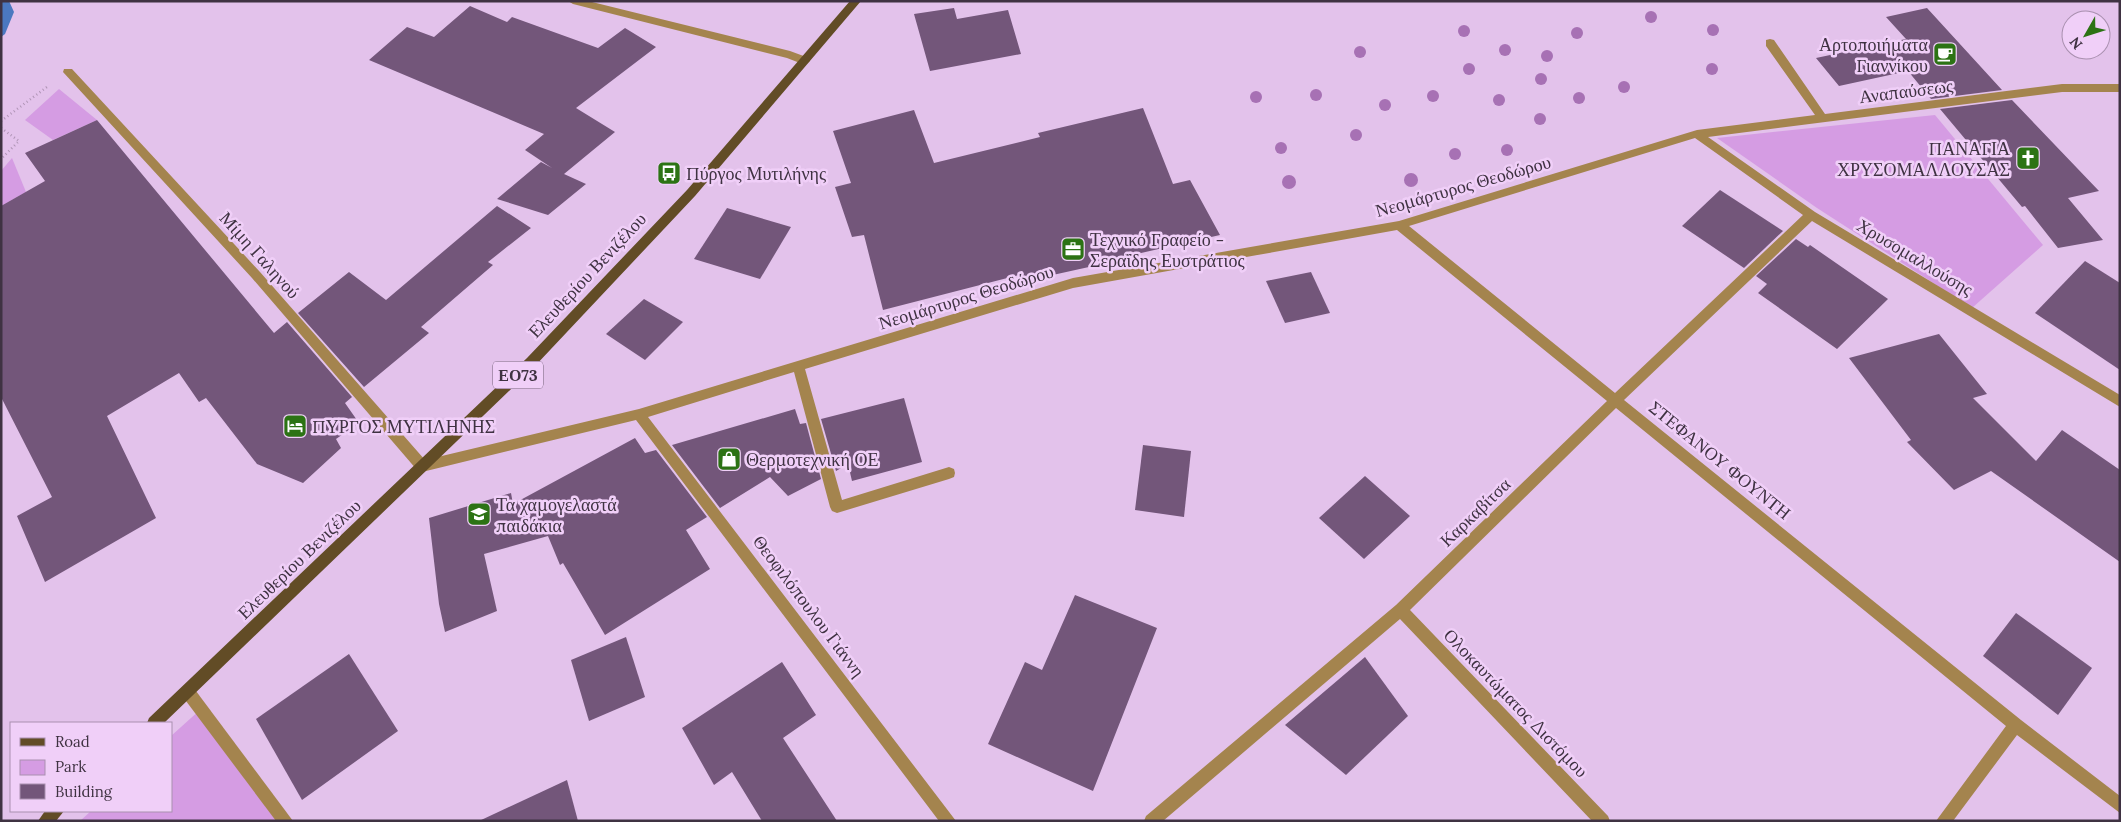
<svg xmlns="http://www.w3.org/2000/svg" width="2121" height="822" font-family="Lora,serif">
	<rect width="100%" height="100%" fill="#e3c2eb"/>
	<!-- green -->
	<g fill="#d59ce3">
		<path d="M59,89L97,120L53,140L25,120Z"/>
		<path d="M1935,115L2043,245L1972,308L1817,208L1717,138Z"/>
		<path d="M12,158L26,192L1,206V171Z"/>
		<path d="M201,709L286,821H80L91,811H171V736Z"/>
	</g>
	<!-- water -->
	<path fill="#4b78c0" d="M1,1H9L14,12L5,34L1,37Z"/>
	<!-- building -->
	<g fill="#73567a">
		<path d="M470,6L507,22L512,17L598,48L625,28L656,47L576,108L615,132L564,174L586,184L548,215L497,199L541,162L552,168L525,150L544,134L369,60L407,27L434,37Z"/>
		<path d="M954,8L957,19L1008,10L1021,54L930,71L914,14Z"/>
		<path d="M1927,8L2002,90L1931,99L1908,71L1839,86L1816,58L1906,39L1886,17Z"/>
		<path d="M2012,100L2099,191L2068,198L2103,240L2058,248L2025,206L2022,207L1940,109Z"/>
		<path d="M1143,108L1173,184L1190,180L1220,235L1106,261L1107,263L1021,282L1019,275L883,310L864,235L852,237L835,187L851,183L833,131L914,110L934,163L1040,137L1038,133Z"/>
		<path d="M97,120L274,333L287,322L352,397L345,403L359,423L336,439L341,448L303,483L257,464L206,398L199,402L179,373L107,416L156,518L45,582L17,516L52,497L1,397V206L45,181L25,153Z"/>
		<path d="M1720,190L1783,231L1744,268L1682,226Z"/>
		<path d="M497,206L531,228L488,262L493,265L421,327L429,333L364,387L298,313L349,272L386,300Z"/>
		<path d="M727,208L791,227L760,279L694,259Z"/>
		<path d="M1796,239L1808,247L1810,245L1888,299L1837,349L1758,293L1767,284L1756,276Z"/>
		<path d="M2085,261L2120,283V370L2035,313Z"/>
		<path d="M1311,272L1330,313L1285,323L1266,281Z"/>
		<path d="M644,299L683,322L645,360L606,334Z"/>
		<path d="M1939,334L1987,394L1973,398L2036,461L2062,430L2120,470V562L1991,471L1954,490L1907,442L1911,440L1849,358Z"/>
		<path d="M904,398L922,462L852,481L848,464L836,471L821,419Z"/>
		<path d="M795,409L800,424L806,423L821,479L788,496L770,477L720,508L672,445Z"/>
		<path d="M635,438L645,453L656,450L707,517L686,530L710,569L605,635L563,563L560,565L548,536L484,554L497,611L445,632L439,604L429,518L511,493L513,504Z"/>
		<path d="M1143,445L1191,451L1184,517L1135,510Z"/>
		<path d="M1365,476L1410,516L1364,559L1319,518Z"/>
		<path d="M1075,595L1157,628L1093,791L988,744L1025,662L1042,670Z"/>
		<path d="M2016,613L2092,668L2058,715L1983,656Z"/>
		<path d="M626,637L645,697L589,721L571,660Z"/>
		<path d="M349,654L398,731L302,800L256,719Z"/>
		<path d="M1365,657L1408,716L1346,775L1285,725Z"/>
		<path d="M782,662L816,715L783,738L837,821H762L732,772L714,785L682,728Z"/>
		<path d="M567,780L578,821H479Z"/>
	</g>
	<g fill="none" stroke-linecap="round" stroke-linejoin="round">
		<!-- path -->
		<g stroke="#af94b5" stroke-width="2.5" stroke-dasharray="1 3" stroke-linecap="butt">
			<path d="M1,121L47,87"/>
			<path d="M1,128L19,141L1,159"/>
		</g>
		<!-- minor -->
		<g fill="#a4844e" fill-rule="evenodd">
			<path d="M568,1H588L790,51L809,58L810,61L805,65L787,58L573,4Z"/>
			<path d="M1770,39L1774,40L1825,114L2062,84H2120V92H2062L1708,137L1815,212L2120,395V407L1812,221L1624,400L2021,720L2120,796V813L2017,735L1953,821H1936L2006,726L1616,408L1410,610L1608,816L1610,821H1592L1400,619L1163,821H1144L1146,816L1396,605L1607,401L1397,230L1073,288L805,369L842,500L949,467L954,469L955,473L954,477L949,479L837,513L832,511L830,507L794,372L648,417L956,821H939L636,420L422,472L417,470L252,278L63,72L64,69H72L260,272L425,460L639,409L1073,278L1399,221L1697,130L1815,115L1766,46V40ZM1695,138L1803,215L1615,393L1409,226Z"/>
			<path d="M188,685L193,687L293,821H276L183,697L181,692L183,687Z"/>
		</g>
		<!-- major -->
		<g fill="#624c26" fill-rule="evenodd">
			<path d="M850,1H861L695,196L535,366L164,723H147L149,718L527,358L687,190Z"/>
			<path d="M45,811H64L56,821H38Z"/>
		</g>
	</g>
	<!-- trees -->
	<g fill="#a771b4">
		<circle cx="1651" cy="17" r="6"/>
		<circle cx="1713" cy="30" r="6"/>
		<circle cx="1464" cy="31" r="6"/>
		<circle cx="1577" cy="33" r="6"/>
		<circle cx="1505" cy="50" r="6"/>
		<circle cx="1360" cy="52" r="6"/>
		<circle cx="1547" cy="56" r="6"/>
		<circle cx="1469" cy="69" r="6"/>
		<circle cx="1712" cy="69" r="6"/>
		<circle cx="1541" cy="79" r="6"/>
		<circle cx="1624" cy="87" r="6"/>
		<circle cx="1316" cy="95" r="6"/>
		<circle cx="1433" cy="96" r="6"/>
		<circle cx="1256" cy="97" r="6"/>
		<circle cx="1579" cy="98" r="6"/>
		<circle cx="1499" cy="100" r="6"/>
		<circle cx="1385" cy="105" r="6"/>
		<circle cx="1540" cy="119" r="6"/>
		<circle cx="1356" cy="135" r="6"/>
		<circle cx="1281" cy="148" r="6"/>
		<circle cx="1507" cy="150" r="6"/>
		<circle cx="1455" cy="154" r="6"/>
		<circle cx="1411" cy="180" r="7"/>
		<circle cx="1289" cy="182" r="7"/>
	</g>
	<!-- icons -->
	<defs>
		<g id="cafe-square" transform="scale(1.25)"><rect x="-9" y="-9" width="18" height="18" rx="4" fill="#2c7314" stroke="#f0cff8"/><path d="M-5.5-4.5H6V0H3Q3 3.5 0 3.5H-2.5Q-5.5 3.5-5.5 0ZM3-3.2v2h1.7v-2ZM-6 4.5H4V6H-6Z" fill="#fff"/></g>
		<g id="church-square" transform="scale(1.25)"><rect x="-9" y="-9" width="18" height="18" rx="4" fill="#2c7314" stroke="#f0cff8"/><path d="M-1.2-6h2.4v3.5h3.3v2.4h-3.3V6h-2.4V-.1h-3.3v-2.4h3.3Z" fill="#fff"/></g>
		<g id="bus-square" transform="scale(1.25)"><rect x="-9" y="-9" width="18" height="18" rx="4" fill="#2c7314" stroke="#f0cff8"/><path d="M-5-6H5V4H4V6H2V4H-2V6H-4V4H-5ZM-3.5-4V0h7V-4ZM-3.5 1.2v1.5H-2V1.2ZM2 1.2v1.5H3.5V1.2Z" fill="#fff"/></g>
		<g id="office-square" transform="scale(1.25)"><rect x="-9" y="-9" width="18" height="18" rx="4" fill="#2c7314" stroke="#f0cff8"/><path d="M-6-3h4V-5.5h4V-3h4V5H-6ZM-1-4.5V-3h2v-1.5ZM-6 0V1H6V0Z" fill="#fff"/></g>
		<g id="hotel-square" transform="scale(1.25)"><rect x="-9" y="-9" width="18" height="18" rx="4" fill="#2c7314" stroke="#f0cff8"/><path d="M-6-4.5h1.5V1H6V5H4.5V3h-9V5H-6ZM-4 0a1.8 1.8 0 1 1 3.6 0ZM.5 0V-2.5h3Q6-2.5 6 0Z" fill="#fff"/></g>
		<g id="shop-square" transform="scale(1.25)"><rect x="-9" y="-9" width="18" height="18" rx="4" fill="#2c7314" stroke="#f0cff8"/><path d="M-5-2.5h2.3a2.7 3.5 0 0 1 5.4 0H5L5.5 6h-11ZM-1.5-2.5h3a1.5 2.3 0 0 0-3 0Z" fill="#fff"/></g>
		<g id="school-square" transform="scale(1.25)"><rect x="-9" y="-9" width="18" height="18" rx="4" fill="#2c7314" stroke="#f0cff8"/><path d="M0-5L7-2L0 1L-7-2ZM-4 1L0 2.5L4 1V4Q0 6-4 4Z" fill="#fff"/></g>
	</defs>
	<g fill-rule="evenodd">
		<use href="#cafe-square" x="1945" y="54"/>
		<use href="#church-square" x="2028" y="158"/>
		<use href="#bus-square" x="669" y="173"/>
		<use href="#office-square" x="1073" y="249"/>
		<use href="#hotel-square" x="295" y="426"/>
		<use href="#shop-square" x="729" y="459"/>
		<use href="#school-square" x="479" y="514"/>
	</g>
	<g text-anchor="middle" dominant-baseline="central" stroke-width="5" stroke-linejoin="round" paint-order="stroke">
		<!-- shield labels -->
		<rect fill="#f0cff8" stroke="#746179" stroke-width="1" x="493" y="361.5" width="50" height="27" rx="4"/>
		<g font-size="16" font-weight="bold" fill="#3f3242">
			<text x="518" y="375">ΕΟ73</text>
		</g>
		<!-- poi labels -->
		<g font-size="18" fill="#3f3242" stroke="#f0cff8" text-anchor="start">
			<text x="1928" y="44" text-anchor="end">Αρτοποιήματα<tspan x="1928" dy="21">Γιαννίκου</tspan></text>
			<text x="2010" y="148" text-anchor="end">ΠΑΝΑΓΙΑ<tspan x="2010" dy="21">ΧΡΥΣΟΜΑΛΛΟΥΣΑΣ</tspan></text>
			<text x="686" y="173">Πύργος Μυτιλήνης</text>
			<text x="1090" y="239">Τεχνικό Γραφείο -<tspan x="1090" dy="21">Σεραΐδης Ευστράτιος</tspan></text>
			<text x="312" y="426">ΠΥΡΓΟΣ ΜΥΤΙΛΗΝΗΣ</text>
			<text x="746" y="459">Θερμοτεχνική ΟΕ</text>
			<text x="496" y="504">Τα χαμογελαστά<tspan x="496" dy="21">παιδάκια</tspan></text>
		</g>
		<!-- street labels -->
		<g font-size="18" fill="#3f3242" stroke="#f0cff8">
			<text transform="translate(1906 91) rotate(-7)">Αναπαύσεως</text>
			<text transform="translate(1463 186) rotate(-16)">Νεομάρτυρος Θεοδώρου</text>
			<text transform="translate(260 255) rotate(48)">Μίμη Γαληνού</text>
			<text transform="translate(1915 257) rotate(31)">Χρυσομαλλούσης</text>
			<text transform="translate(587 275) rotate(-47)">Ελευθερίου Βενιζέλου</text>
			<text transform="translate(966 297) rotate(-17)">Νεομάρτυρος Θεοδώρου</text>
			<text transform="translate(1720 460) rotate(39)">ΣΤΕΦΑΝΟΥ ΦΟΥΝΤΗ</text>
			<text transform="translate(1475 512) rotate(-44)">Καρκαβίτσα</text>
			<text transform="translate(299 559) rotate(-44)">Ελευθερίου Βενιζέλου</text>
			<text transform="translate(809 606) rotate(53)">Θεοφιλόπουλου Γιάννη</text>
			<text transform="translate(1516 703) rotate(46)">Ολοκαυτώματος Διστόμου</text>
		</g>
	</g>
	<!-- border -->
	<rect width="2121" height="822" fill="none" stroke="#3f3242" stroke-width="5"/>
	<!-- legend -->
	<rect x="10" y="722" width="162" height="90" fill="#f0cff8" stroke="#a990af"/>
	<rect x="20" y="738" width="25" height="8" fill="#624c26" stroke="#a990af"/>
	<text x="55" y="747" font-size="15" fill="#3f3242">Road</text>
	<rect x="20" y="760" width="25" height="15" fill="#d59ce3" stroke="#a990af"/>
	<text x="55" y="772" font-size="15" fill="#3f3242">Park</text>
	<rect x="20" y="784" width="25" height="15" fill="#73567a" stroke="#a990af"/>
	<text x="55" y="797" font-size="15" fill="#3f3242">Building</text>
	<!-- north arrow -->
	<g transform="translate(2086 35) rotate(231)"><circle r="24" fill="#f0cff8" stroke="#a990af"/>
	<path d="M0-4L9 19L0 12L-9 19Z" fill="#2c7314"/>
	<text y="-8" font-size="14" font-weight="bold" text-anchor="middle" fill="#3f3242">N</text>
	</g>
</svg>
